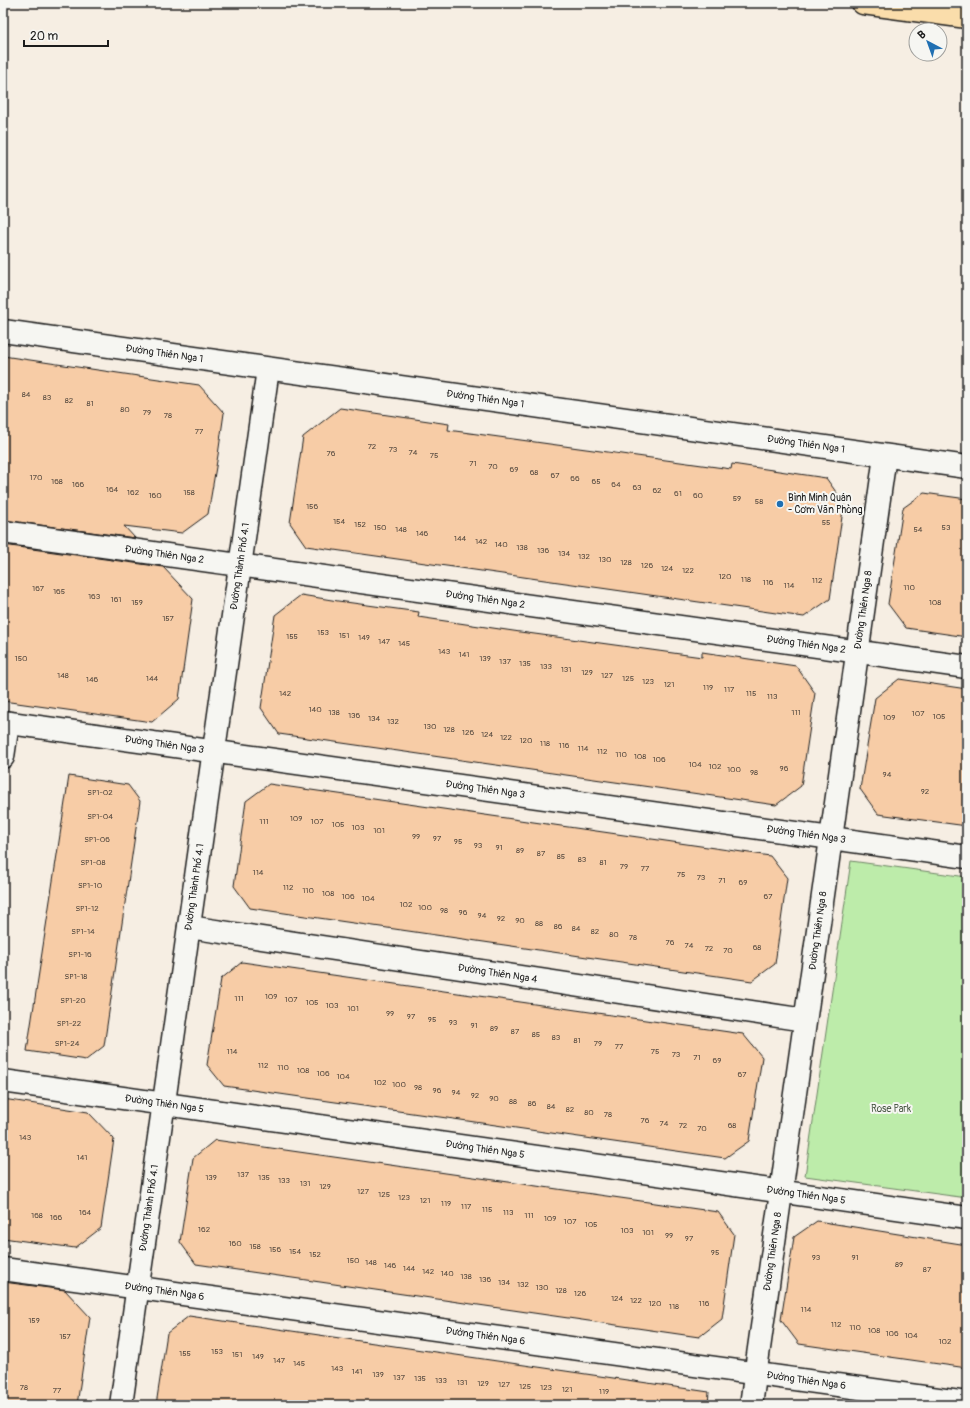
<svg xmlns="http://www.w3.org/2000/svg" width="970" height="1408" font-family="Pangolin,sans-serif">
	<rect width="100%" height="100%" fill="#f6eee3"/>
	<filter id="ink" filterUnits="userSpaceOnUse"><feTurbulence type="fractalNoise" baseFrequency=".025" numOctaves="2"/><feDisplacementMap in="SourceGraphic" scale="8" xChannelSelector="R" yChannelSelector="G"/><feConvolveMatrix kernelMatrix="1 2 1 2 8 2 1 2 1" color-interpolation-filters="sRGB"/></filter>
	<g filter="url(#ink)">
		<!-- green -->
		<path fill="#bdecaa" stroke="#6c8463" d="M851,861L967,877V1198L805,1176Z"/>
		<!-- building -->
		<g fill="#f7cca6" stroke="#1c1c1c">
			<path d="M3,356L199,385L224,413L218,455L208,514L182,533L124,526L135,538L3,520Z"/>
			<path d="M340,408L449,424L448,430L731,469L732,464L826,478L844,503L830,599L804,617L306,546L290,523L303,437Z"/>
			<path d="M924,493L967,499V637L906,628L888,604L903,508Z"/>
			<path d="M3,545L163,567L193,599L179,699L152,722L3,701Z"/>
			<path d="M301,595L338,601L419,612L418,617L520,632L702,657V652L796,666L815,693L801,786L776,805L279,734L261,708L275,615Z"/>
			<path d="M899,679L967,689V826L878,814L860,789L875,698Z"/>
			<path d="M69,776L128,785L140,801L104,1046L86,1060L27,1051Z"/>
			<path d="M269,784L770,856L787,878L775,964L752,981L250,908L234,886L246,801Z"/>
			<path d="M242,962L743,1034L762,1057L749,1141L725,1158L224,1086L207,1065L221,979Z"/>
			<path d="M3,1099L88,1112L114,1139L101,1228L75,1248L3,1238Z"/>
			<path d="M215,1140L718,1212L734,1234L722,1319L699,1337L196,1264L180,1242L193,1158Z"/>
			<path d="M817,1221L967,1245V1368L799,1344L781,1320L794,1237Z"/>
			<path d="M3,1282L65,1290L90,1317L77,1405H3Z"/>
			<path d="M189,1316L709,1392L708,1405H156L167,1333Z"/>
		</g>
		<g fill="none" stroke-linecap="round" stroke-linejoin="round">
			<!-- minor casing -->
			<g stroke="#1c1c1c" stroke-width="25">
				<g id="minor">
					<path id="s1" d="M3,331L967,467"/>
					<path id="s2" d="M3,532L967,667"/>
					<path id="s3" d="M3,722L967,857"/>
					<path d="M3,757L8,723"/>
					<path id="s4" d="M189,927L805,1020"/>
					<path id="s5" d="M3,1081L967,1218"/>
					<path id="s6" d="M3,1269L967,1403"/>
					<path id="s7" d="M121,1405L268,369"/>
					<path id="s8" d="M751,1405L885,456"/>
				</g>
			</g>
			<!-- highway casing -->
			<g stroke="#1c1c1c" stroke-width="25">
				<path id="highway" d="M863,3L967,17"/>
			</g>
			<!-- minor -->
			<use href="#minor" stroke="#f6f6f2" stroke-width="22"/>
			<!-- highway -->
			<use href="#highway" stroke="#faddab" stroke-width="22"/>
		</g>
	</g>
	<!-- markers -->
	<circle fill="#1f6fb2" stroke="#f6f6f2" stroke-width="1.5" cx="780" cy="504" r="4"/>
	<g text-anchor="middle" dominant-baseline="central" stroke-width="4" stroke-linejoin="round" paint-order="stroke">
		<!-- number labels -->
		<g font-size="8" fill="#53483e">
			<text x="26" y="394">84</text>
			<text x="47" y="397">83</text>
			<text x="69" y="400">82</text>
			<text x="90" y="403">81</text>
			<text x="125" y="409">80</text>
			<text x="147" y="412">79</text>
			<text x="168" y="415">78</text>
			<text x="199" y="431">77</text>
			<text x="372" y="446">72</text>
			<text x="393" y="449">73</text>
			<text x="413" y="452">74</text>
			<text x="331" y="453">76</text>
			<text x="434" y="455">75</text>
			<text x="473" y="463">71</text>
			<text x="493" y="466">70</text>
			<text x="514" y="469">69</text>
			<text x="534" y="472">68</text>
			<text x="555" y="475">67</text>
			<text x="36" y="477">170</text>
			<text x="575" y="478">66</text>
			<text x="57" y="481">168</text>
			<text x="596" y="481">65</text>
			<text x="78" y="484">166</text>
			<text x="616" y="484">64</text>
			<text x="637" y="487">63</text>
			<text x="112" y="489">164</text>
			<text x="657" y="490">62</text>
			<text x="133" y="492">162</text>
			<text x="189" y="492">158</text>
			<text x="678" y="493">61</text>
			<text x="155" y="495">160</text>
			<text x="698" y="495">60</text>
			<text x="737" y="498">59</text>
			<text x="759" y="501">58</text>
			<text x="312" y="506">156</text>
			<text x="339" y="521">154</text>
			<text x="826" y="522">55</text>
			<text x="360" y="524">152</text>
			<text x="380" y="527">150</text>
			<text x="946" y="527">53</text>
			<text x="401" y="529">148</text>
			<text x="918" y="529">54</text>
			<text x="422" y="533">146</text>
			<text x="460" y="538">144</text>
			<text x="481" y="541">142</text>
			<text x="501" y="544">140</text>
			<text x="522" y="547">138</text>
			<text x="543" y="550">136</text>
			<text x="564" y="553">134</text>
			<text x="584" y="556">132</text>
			<text x="605" y="559">130</text>
			<text x="626" y="562">128</text>
			<text x="647" y="565">126</text>
			<text x="667" y="568">124</text>
			<text x="688" y="570">122</text>
			<text x="725" y="576">120</text>
			<text x="746" y="579">118</text>
			<text x="817" y="580">112</text>
			<text x="768" y="582">116</text>
			<text x="789" y="585">114</text>
			<text x="909" y="587">110</text>
			<text x="38" y="588">167</text>
			<text x="59" y="591">165</text>
			<text x="94" y="596">163</text>
			<text x="116" y="599">161</text>
			<text x="137" y="602">159</text>
			<text x="935" y="602">108</text>
			<text x="168" y="618">157</text>
			<text x="323" y="632">153</text>
			<text x="344" y="635">151</text>
			<text x="292" y="636">155</text>
			<text x="364" y="637">149</text>
			<text x="384" y="641">147</text>
			<text x="404" y="643">145</text>
			<text x="444" y="651">143</text>
			<text x="464" y="654">141</text>
			<text x="21" y="658">150</text>
			<text x="485" y="658">139</text>
			<text x="505" y="661">137</text>
			<text x="525" y="663">135</text>
			<text x="546" y="666">133</text>
			<text x="566" y="669">131</text>
			<text x="587" y="672">129</text>
			<text x="63" y="675">148</text>
			<text x="607" y="675">127</text>
			<text x="152" y="678">144</text>
			<text x="628" y="678">125</text>
			<text x="92" y="679">146</text>
			<text x="648" y="681">123</text>
			<text x="669" y="684">121</text>
			<text x="708" y="687">119</text>
			<text x="729" y="689">117</text>
			<text x="285" y="693">142</text>
			<text x="751" y="693">115</text>
			<text x="772" y="696">113</text>
			<text x="315" y="709">140</text>
			<text x="334" y="712">138</text>
			<text x="796" y="712">111</text>
			<text x="918" y="713">107</text>
			<text x="354" y="715">136</text>
			<text x="939" y="716">105</text>
			<text x="889" y="717">109</text>
			<text x="374" y="718">134</text>
			<text x="393" y="721">132</text>
			<text x="430" y="726">130</text>
			<text x="449" y="729">128</text>
			<text x="468" y="732">126</text>
			<text x="487" y="734">124</text>
			<text x="506" y="737">122</text>
			<text x="526" y="740">120</text>
			<text x="545" y="743">118</text>
			<text x="564" y="745">116</text>
			<text x="583" y="748">114</text>
			<text x="602" y="751">112</text>
			<text x="621" y="754">110</text>
			<text x="640" y="756">108</text>
			<text x="659" y="759">106</text>
			<text x="695" y="764">104</text>
			<text x="715" y="766">102</text>
			<text x="784" y="768">96</text>
			<text x="734" y="769">100</text>
			<text x="754" y="772">98</text>
			<text x="887" y="774">94</text>
			<text x="925" y="791">92</text>
			<text x="100" y="792">SP1-02</text>
			<text x="100" y="816">SP1-04</text>
			<text x="296" y="818">109</text>
			<text x="264" y="821">111</text>
			<text x="317" y="821">107</text>
			<text x="338" y="824">105</text>
			<text x="358" y="827">103</text>
			<text x="379" y="830">101</text>
			<text x="416" y="836">99</text>
			<text x="437" y="838">97</text>
			<text x="97" y="839">SP1-06</text>
			<text x="458" y="841">95</text>
			<text x="478" y="845">93</text>
			<text x="499" y="847">91</text>
			<text x="520" y="850">89</text>
			<text x="541" y="853">87</text>
			<text x="561" y="856">85</text>
			<text x="582" y="859">83</text>
			<text x="93" y="862">SP1-08</text>
			<text x="603" y="862">81</text>
			<text x="624" y="866">79</text>
			<text x="645" y="868">77</text>
			<text x="258" y="872">114</text>
			<text x="681" y="874">75</text>
			<text x="701" y="877">73</text>
			<text x="722" y="880">71</text>
			<text x="743" y="882">69</text>
			<text x="90" y="885">SP1-10</text>
			<text x="288" y="887">112</text>
			<text x="308" y="890">110</text>
			<text x="328" y="893">108</text>
			<text x="348" y="896">106</text>
			<text x="768" y="896">67</text>
			<text x="368" y="898">104</text>
			<text x="406" y="904">102</text>
			<text x="425" y="907">100</text>
			<text x="87" y="908">SP1-12</text>
			<text x="444" y="910">98</text>
			<text x="463" y="912">96</text>
			<text x="482" y="915">94</text>
			<text x="501" y="918">92</text>
			<text x="520" y="920">90</text>
			<text x="539" y="923">88</text>
			<text x="558" y="926">86</text>
			<text x="576" y="928">84</text>
			<text x="83" y="931">SP1-14</text>
			<text x="595" y="931">82</text>
			<text x="614" y="934">80</text>
			<text x="633" y="937">78</text>
			<text x="670" y="942">76</text>
			<text x="689" y="945">74</text>
			<text x="757" y="947">68</text>
			<text x="709" y="948">72</text>
			<text x="728" y="950">70</text>
			<text x="80" y="954">SP1-16</text>
			<text x="76" y="976">SP1-18</text>
			<text x="271" y="996">109</text>
			<text x="239" y="998">111</text>
			<text x="291" y="999">107</text>
			<text x="73" y="1000">SP1-20</text>
			<text x="312" y="1002">105</text>
			<text x="332" y="1005">103</text>
			<text x="353" y="1008">101</text>
			<text x="390" y="1013">99</text>
			<text x="411" y="1016">97</text>
			<text x="432" y="1019">95</text>
			<text x="453" y="1022">93</text>
			<text x="69" y="1023">SP1-22</text>
			<text x="474" y="1025">91</text>
			<text x="494" y="1028">89</text>
			<text x="515" y="1031">87</text>
			<text x="536" y="1034">85</text>
			<text x="556" y="1037">83</text>
			<text x="577" y="1040">81</text>
			<text x="67" y="1043">SP1-24</text>
			<text x="598" y="1043">79</text>
			<text x="619" y="1046">77</text>
			<text x="232" y="1051">114</text>
			<text x="655" y="1051">75</text>
			<text x="676" y="1054">73</text>
			<text x="697" y="1057">71</text>
			<text x="717" y="1060">69</text>
			<text x="263" y="1065">112</text>
			<text x="283" y="1067">110</text>
			<text x="303" y="1070">108</text>
			<text x="323" y="1073">106</text>
			<text x="742" y="1074">67</text>
			<text x="343" y="1076">104</text>
			<text x="380" y="1082">102</text>
			<text x="399" y="1084">100</text>
			<text x="418" y="1087">98</text>
			<text x="437" y="1090">96</text>
			<text x="456" y="1092">94</text>
			<text x="475" y="1095">92</text>
			<text x="494" y="1098">90</text>
			<text x="513" y="1101">88</text>
			<text x="532" y="1103">86</text>
			<text x="551" y="1106">84</text>
			<text x="570" y="1109">82</text>
			<text x="589" y="1112">80</text>
			<text x="608" y="1114">78</text>
			<text x="645" y="1120">76</text>
			<text x="664" y="1123">74</text>
			<text x="683" y="1125">72</text>
			<text x="732" y="1125">68</text>
			<text x="702" y="1128">70</text>
			<text x="25" y="1137">143</text>
			<text x="82" y="1157">141</text>
			<text x="243" y="1174">137</text>
			<text x="211" y="1177">139</text>
			<text x="264" y="1177">135</text>
			<text x="284" y="1180">133</text>
			<text x="305" y="1183">131</text>
			<text x="325" y="1186">129</text>
			<text x="363" y="1191">127</text>
			<text x="384" y="1194">125</text>
			<text x="404" y="1197">123</text>
			<text x="425" y="1200">121</text>
			<text x="446" y="1203">119</text>
			<text x="466" y="1206">117</text>
			<text x="487" y="1209">115</text>
			<text x="85" y="1212">164</text>
			<text x="508" y="1212">113</text>
			<text x="37" y="1215">168</text>
			<text x="529" y="1215">111</text>
			<text x="56" y="1217">166</text>
			<text x="550" y="1218">109</text>
			<text x="570" y="1221">107</text>
			<text x="591" y="1224">105</text>
			<text x="204" y="1229">162</text>
			<text x="627" y="1230">103</text>
			<text x="648" y="1232">101</text>
			<text x="669" y="1235">99</text>
			<text x="689" y="1238">97</text>
			<text x="235" y="1243">160</text>
			<text x="255" y="1246">158</text>
			<text x="275" y="1249">156</text>
			<text x="295" y="1251">154</text>
			<text x="715" y="1252">95</text>
			<text x="315" y="1254">152</text>
			<text x="816" y="1257">93</text>
			<text x="855" y="1257">91</text>
			<text x="353" y="1260">150</text>
			<text x="371" y="1262">148</text>
			<text x="899" y="1264">89</text>
			<text x="390" y="1265">146</text>
			<text x="409" y="1268">144</text>
			<text x="927" y="1269">87</text>
			<text x="428" y="1271">142</text>
			<text x="447" y="1273">140</text>
			<text x="466" y="1276">138</text>
			<text x="485" y="1279">136</text>
			<text x="504" y="1282">134</text>
			<text x="523" y="1284">132</text>
			<text x="542" y="1287">130</text>
			<text x="561" y="1290">128</text>
			<text x="580" y="1293">126</text>
			<text x="617" y="1298">124</text>
			<text x="636" y="1300">122</text>
			<text x="655" y="1303">120</text>
			<text x="704" y="1303">116</text>
			<text x="674" y="1306">118</text>
			<text x="806" y="1309">114</text>
			<text x="34" y="1320">159</text>
			<text x="836" y="1324">112</text>
			<text x="855" y="1327">110</text>
			<text x="874" y="1330">108</text>
			<text x="892" y="1333">106</text>
			<text x="911" y="1335">104</text>
			<text x="65" y="1336">157</text>
			<text x="945" y="1341">102</text>
			<text x="217" y="1351">153</text>
			<text x="185" y="1353">155</text>
			<text x="237" y="1354">151</text>
			<text x="258" y="1356">149</text>
			<text x="279" y="1360">147</text>
			<text x="299" y="1363">145</text>
			<text x="337" y="1368">143</text>
			<text x="357" y="1371">141</text>
			<text x="378" y="1374">139</text>
			<text x="399" y="1377">137</text>
			<text x="420" y="1378">135</text>
			<text x="441" y="1380">133</text>
			<text x="462" y="1382">131</text>
			<text x="483" y="1383">129</text>
			<text x="504" y="1384">127</text>
			<text x="525" y="1386">125</text>
			<text x="24" y="1387">78</text>
			<text x="546" y="1387">123</text>
			<text x="567" y="1389">121</text>
			<text x="57" y="1390">77</text>
			<text x="604" y="1391">119</text>
		</g>
		<!-- street labels -->
		<g font-size="10" fill="#1c1c1c" stroke="#f6f6f2">
			<text stroke="none"><textPath href="#s1" startOffset="163">Đường Thiên Nga 1</textPath></text>
			<text stroke="none"><textPath href="#s1" startOffset="487">Đường Thiên Nga 1</textPath></text>
			<text stroke="none"><textPath href="#s1" startOffset="811">Đường Thiên Nga 1</textPath></text>
			<text stroke="none"><textPath href="#s2" startOffset="163">Đường Thiên Nga 2</textPath></text>
			<text stroke="none"><textPath href="#s7" startOffset="847">Đường Thành Phố 4.1</textPath></text>
			<text stroke="none"><textPath href="#s2" startOffset="487">Đường Thiên Nga 2</textPath></text>
			<text stroke="none"><textPath href="#s8" startOffset="803">Đường Thiên Nga 8</textPath></text>
			<text stroke="none"><textPath href="#s2" startOffset="811">Đường Thiên Nga 2</textPath></text>
			<text stroke="none"><textPath href="#s3" startOffset="163">Đường Thiên Nga 3</textPath></text>
			<text stroke="none"><textPath href="#s3" startOffset="487">Đường Thiên Nga 3</textPath></text>
			<text stroke="none"><textPath href="#s3" startOffset="811">Đường Thiên Nga 3</textPath></text>
			<text stroke="none"><textPath href="#s7" startOffset="523">Đường Thành Phố 4.1</textPath></text>
			<text stroke="none"><textPath href="#s8" startOffset="479">Đường Thiên Nga 8</textPath></text>
			<text stroke="none"><textPath href="#s4" startOffset="312">Đường Thiên Nga 4</textPath></text>
			<text stroke="none"><textPath href="#s5" startOffset="163">Đường Thiên Nga 5</textPath></text>
			<text stroke="none"><textPath href="#s5" startOffset="487">Đường Thiên Nga 5</textPath></text>
			<text stroke="none"><textPath href="#s5" startOffset="811">Đường Thiên Nga 5</textPath></text>
			<text stroke="none"><textPath href="#s7" startOffset="199">Đường Thành Phố 4.1</textPath></text>
			<text stroke="none"><textPath href="#s8" startOffset="155">Đường Thiên Nga 8</textPath></text>
			<text stroke="none"><textPath href="#s6" startOffset="163">Đường Thiên Nga 6</textPath></text>
			<text stroke="none"><textPath href="#s6" startOffset="487">Đường Thiên Nga 6</textPath></text>
			<text stroke="none"><textPath href="#s6" startOffset="811">Đường Thiên Nga 6</textPath></text>
		</g>
		<!-- poi labels -->
		<g font-size="10" fill="#1c1c1c" stroke="#f6f6f2" text-anchor="start">
			<text x="788" y="498">Bình Minh Quán<tspan x="788" dy="12">- Cơm Văn Phòng</tspan></text>
		</g>
		<!-- park labels -->
		<g font-size="10" fill="#4c5a47" stroke="#f6f6f2">
			<text x="891" y="1109">Rose Park</text>
		</g>
	</g>
	<!-- margin -->
	<rect width="970" height="1408" fill="none" stroke="#f6f6f2" stroke-width="16"/>
	<rect x="8" y="8" width="954" height="1392" fill="none" stroke="#1c1c1c" stroke-width="1.5" filter="url(#ink)"/>
	<!-- north arrow -->
	<g transform="translate(928 42) rotate(319)"><circle r="19" fill="#f6f6f2" stroke="#9f9f9c"/>
	<path d="M0-3L7 15L0 10L-7 15Z" fill="#1f6fb2"/>
	<text y="-6" font-size="11" font-weight="bold" text-anchor="middle" fill="#1c1c1c">B</text>
	</g>
	<!-- scale -->
	<path d="M24 40v6h84v-6" fill="none" stroke="#1c1c1c" stroke-width="2"/>
	<text x="30" y="40" font-size="12" fill="#1c1c1c" stroke="#f6f6f2" stroke-width="3" paint-order="stroke">20 m</text>
</svg>
